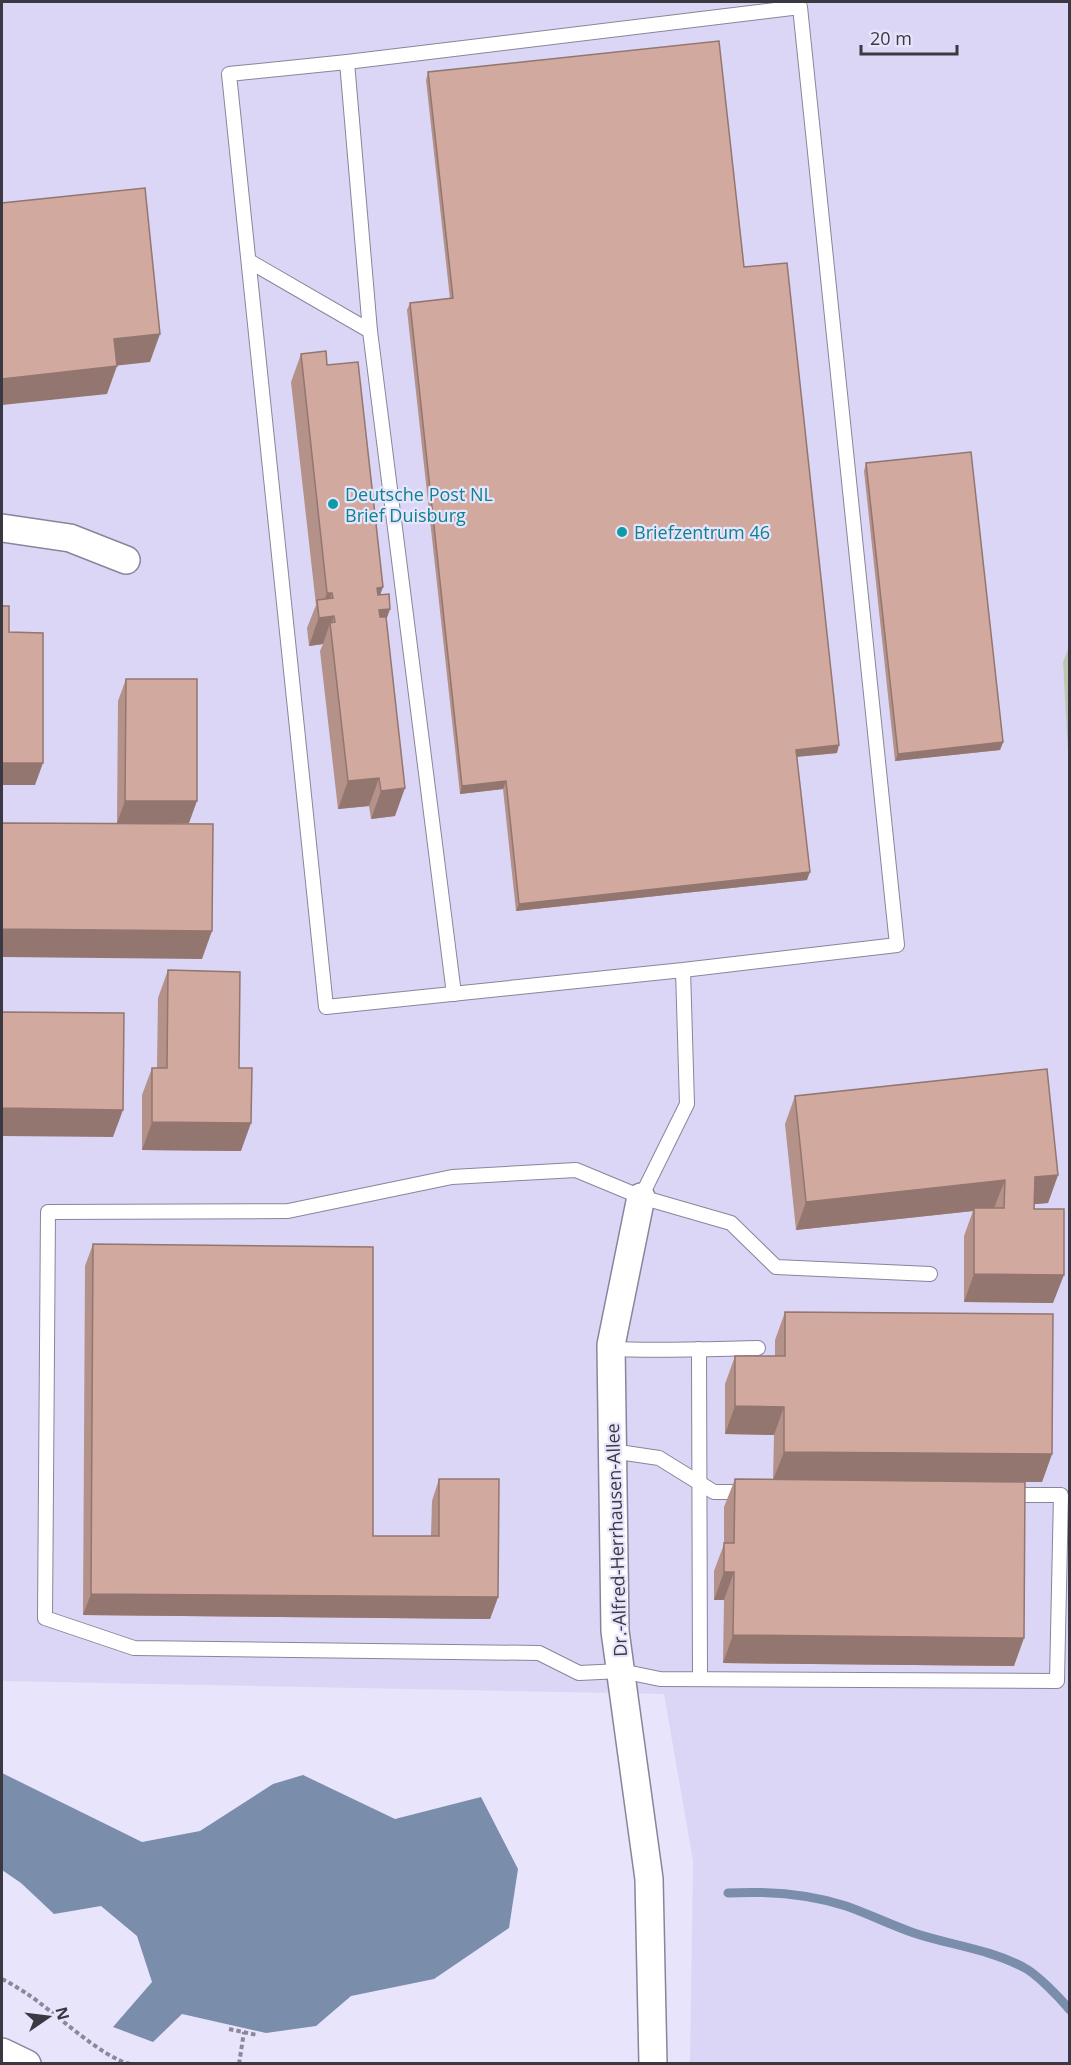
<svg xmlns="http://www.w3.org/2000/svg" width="1071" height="2065" font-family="'Open Sans',sans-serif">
	<rect width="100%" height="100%" fill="#e8e4fc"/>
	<!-- built -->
	<path fill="#dbd6f5" d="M2,2H1069L1070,647L1063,662L1070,769L1069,2063H690L693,1861L664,1694L2,1681Z"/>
	<!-- green -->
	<path fill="#bcc9b0" d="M1069,647V769L1063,662Z"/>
	<!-- water -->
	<path fill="#7a8dab" d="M2,1773L142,1842L200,1831L273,1784L303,1775L395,1819L481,1797L518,1869L509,1928L434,1979L351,1996L316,2026L266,2033L182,2014L153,2042L113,2027L152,1982L137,1936L101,1906L54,1914L21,1883L2,1870Z"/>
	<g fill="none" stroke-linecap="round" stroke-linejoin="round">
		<!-- stream -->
		<path stroke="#7a8dab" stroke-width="9" d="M728,1893C766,1891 809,1894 846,1906C869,1914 891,1925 914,1933C950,1945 989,1949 1023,1967C1036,1973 1060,1998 1070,2010"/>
		<!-- lane casing -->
		<g stroke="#88859b" stroke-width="16">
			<g id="lane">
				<path d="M347,62L370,331"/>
				<path d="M249,261L370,331L454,994"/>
				<path d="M641,1197L687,1104L683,970L897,945L800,7L347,62L229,74L326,1007L683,970"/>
				<path d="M930,1274L776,1267L731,1223L641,1197L576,1170L452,1177L288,1211L48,1212L45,1618L134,1648L539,1653L579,1673L621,1671L660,1679L1057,1681L1061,1495H1007"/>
				<path d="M611,1349C660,1351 709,1349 758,1348"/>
				<path d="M699,1349L700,1679"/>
				<path d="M612,1451L659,1458L714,1492H748"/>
			</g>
		</g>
		<!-- street casing -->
		<g stroke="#88859b" stroke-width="30">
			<g id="street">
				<path d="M2,528L70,538L126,560"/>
				<path d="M641,1197L611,1345L615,1631L649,1879L653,2064"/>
				<path d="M2,2052L27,2064"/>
			</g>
		</g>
		<!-- path -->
		<g stroke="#8b8898" stroke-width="4" stroke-dasharray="4.5 3" stroke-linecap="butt">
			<path d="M2,1979C10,1983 18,1988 26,1993C52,2010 102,2058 130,2064"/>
			<path d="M229,2029L257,2035"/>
			<path d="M239,2064L244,2032"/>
		</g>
		<!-- lane -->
		<use href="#lane" stroke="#fff" stroke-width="14"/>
		<!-- street -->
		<use href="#street" stroke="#fff" stroke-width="27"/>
	</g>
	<!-- wall -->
	<g fill="#b49189">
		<path d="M428,72L744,267L837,753L797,757L807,880L516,911L503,789L460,794L407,310L410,303L450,299L426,80Z"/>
		<path d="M301,354L327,365L380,595L390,609L386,619L395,816L371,819L369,806L338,809L320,651L323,644L309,646L307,628L316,605L291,382Z"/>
		<path d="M866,463L1003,742L1000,750L895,761L864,471Z"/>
		<path d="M126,679L189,823H117L118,701Z"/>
		<path d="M168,970L239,1068L241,1151L142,1150V1095L152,1068H157L158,998Z"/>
		<path d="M795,1096L1058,1175L1048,1203L1034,1204V1209L1053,1303L964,1302V1236L973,1211L796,1230L785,1124Z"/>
		<path d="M93,1244L373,1536H431L432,1501L439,1479L498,1597L490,1619L83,1615L85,1266Z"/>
		<path d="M785,1312L1052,1454L1042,1482L773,1480L774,1435L725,1434V1384L735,1356H775V1340Z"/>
		<path d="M735,1479L1014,1666L723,1663L724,1600H714V1571L724,1544V1507Z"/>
	</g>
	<!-- shaded-wall -->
	<g fill="#92766f">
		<path d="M160,334L150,362L104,367L114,339Z"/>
		<path d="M117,366L107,394L2,405V379Z"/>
		<path d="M383,587L373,615L377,588Z"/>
		<path d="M327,593H332L323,618L334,616L331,626L330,623L323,644L309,646Z"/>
		<path d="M390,609L380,637L379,610Z"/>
		<path d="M1003,742L1000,750L895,761L898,754Z"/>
		<path d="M839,745L837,753L793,757L796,750Z"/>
		<path d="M2,763H43L35,785H2Z"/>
		<path d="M379,778L369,806L338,809L348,781Z"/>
		<path d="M506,781L503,789L460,794L462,786Z"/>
		<path d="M405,788L395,816L371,819L381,791Z"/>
		<path d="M125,801H197L189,823H117Z"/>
		<path d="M810,872L807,880L516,911L519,904Z"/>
		<path d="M2,929L212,931L202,959L2,957Z"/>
		<path d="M2,1108L123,1110L113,1137L2,1136Z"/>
		<path d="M152,1122L251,1123L241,1151L142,1150Z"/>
		<path d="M1058,1175L1048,1203L1025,1205L1035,1177Z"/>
		<path d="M1005,1180L994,1208H974L973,1211L796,1230L806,1202Z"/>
		<path d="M974,1274L1064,1275L1053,1303L964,1302Z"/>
		<path d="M735,1406L784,1407L774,1435L725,1434Z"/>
		<path d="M784,1452L1052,1454L1042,1482L773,1480Z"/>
		<path d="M724,1572H734L724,1600H714Z"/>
		<path d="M91,1594L498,1597L490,1619L83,1615Z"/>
		<path d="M733,1635L1024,1638L1014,1666L723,1663Z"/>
	</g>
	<!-- building -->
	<g fill="#d1a99f" stroke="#92766f" stroke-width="1.5">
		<path d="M719,41L744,267L787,263L839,745L796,750L810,872L519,904L506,781L462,786L410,303L453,298L428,72Z"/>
		<path d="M145,188L160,334L114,339L117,366L2,379V203Z"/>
		<path d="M326,351L327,365L358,362L383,587L377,588L378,595L389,594L390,609L379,610L380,617H386L405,788L381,791L379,778L348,781L330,623L335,622L334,616L319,618L317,600L333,598L332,593H327L301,354Z"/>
		<path d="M971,452L1003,742L898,754L866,463Z"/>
		<path d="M2,606H9V632L43,633V763H2Z"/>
		<path d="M126,679H197V801H125Z"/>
		<path d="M2,823L213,824L212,931L2,929Z"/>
		<path d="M168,970L240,972L239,1068H252L251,1123L152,1122V1068H167Z"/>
		<path d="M2,1012L124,1013L123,1110L2,1108Z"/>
		<path d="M1047,1069L1058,1175L1035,1177L1034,1209H1064V1275L974,1274V1208H1004L1005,1180L806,1202L795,1096Z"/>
		<path d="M93,1244L373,1247V1536H439V1479H499L498,1597L91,1594Z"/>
		<path d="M785,1312L1053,1314L1052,1454L784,1452V1407L735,1406V1356H785Z"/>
		<path d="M735,1479L1025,1482L1024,1638L733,1635L734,1572H724V1543H734Z"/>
	</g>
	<!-- markers -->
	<g fill="#0f9aa8" stroke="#e8e4fc" stroke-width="2">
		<circle cx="333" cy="504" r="6"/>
		<circle cx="622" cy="532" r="6"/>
	</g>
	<g text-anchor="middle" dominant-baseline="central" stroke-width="4.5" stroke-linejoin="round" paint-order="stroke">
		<!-- culture labels -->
		<g font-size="18" fill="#0d838f" stroke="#e8e4fc" text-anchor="start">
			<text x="345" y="494">Deutsche Post NL<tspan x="345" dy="21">Brief Duisburg</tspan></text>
			<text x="634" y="532">Briefzentrum 46</text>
		</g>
		<!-- street labels -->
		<g font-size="18" fill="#3a3841" stroke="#e8e4fc">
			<text transform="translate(616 1540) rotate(-92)">Dr.-Alfred-Herrhausen-Allee</text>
		</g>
	</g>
	<!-- border -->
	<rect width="1071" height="2065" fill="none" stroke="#3a3841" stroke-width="6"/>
	<!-- north arrow -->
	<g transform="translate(48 2017) rotate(76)" stroke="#e8e4fc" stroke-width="4.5" paint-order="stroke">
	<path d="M0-4.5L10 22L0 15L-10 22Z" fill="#3a3841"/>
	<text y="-9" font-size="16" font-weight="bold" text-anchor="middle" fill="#3a3841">N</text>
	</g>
	<!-- scale -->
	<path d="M861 45v9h96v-9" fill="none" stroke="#3a3841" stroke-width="3"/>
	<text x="870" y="45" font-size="18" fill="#3a3841" stroke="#e8e4fc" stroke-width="4.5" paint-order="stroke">20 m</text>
</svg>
